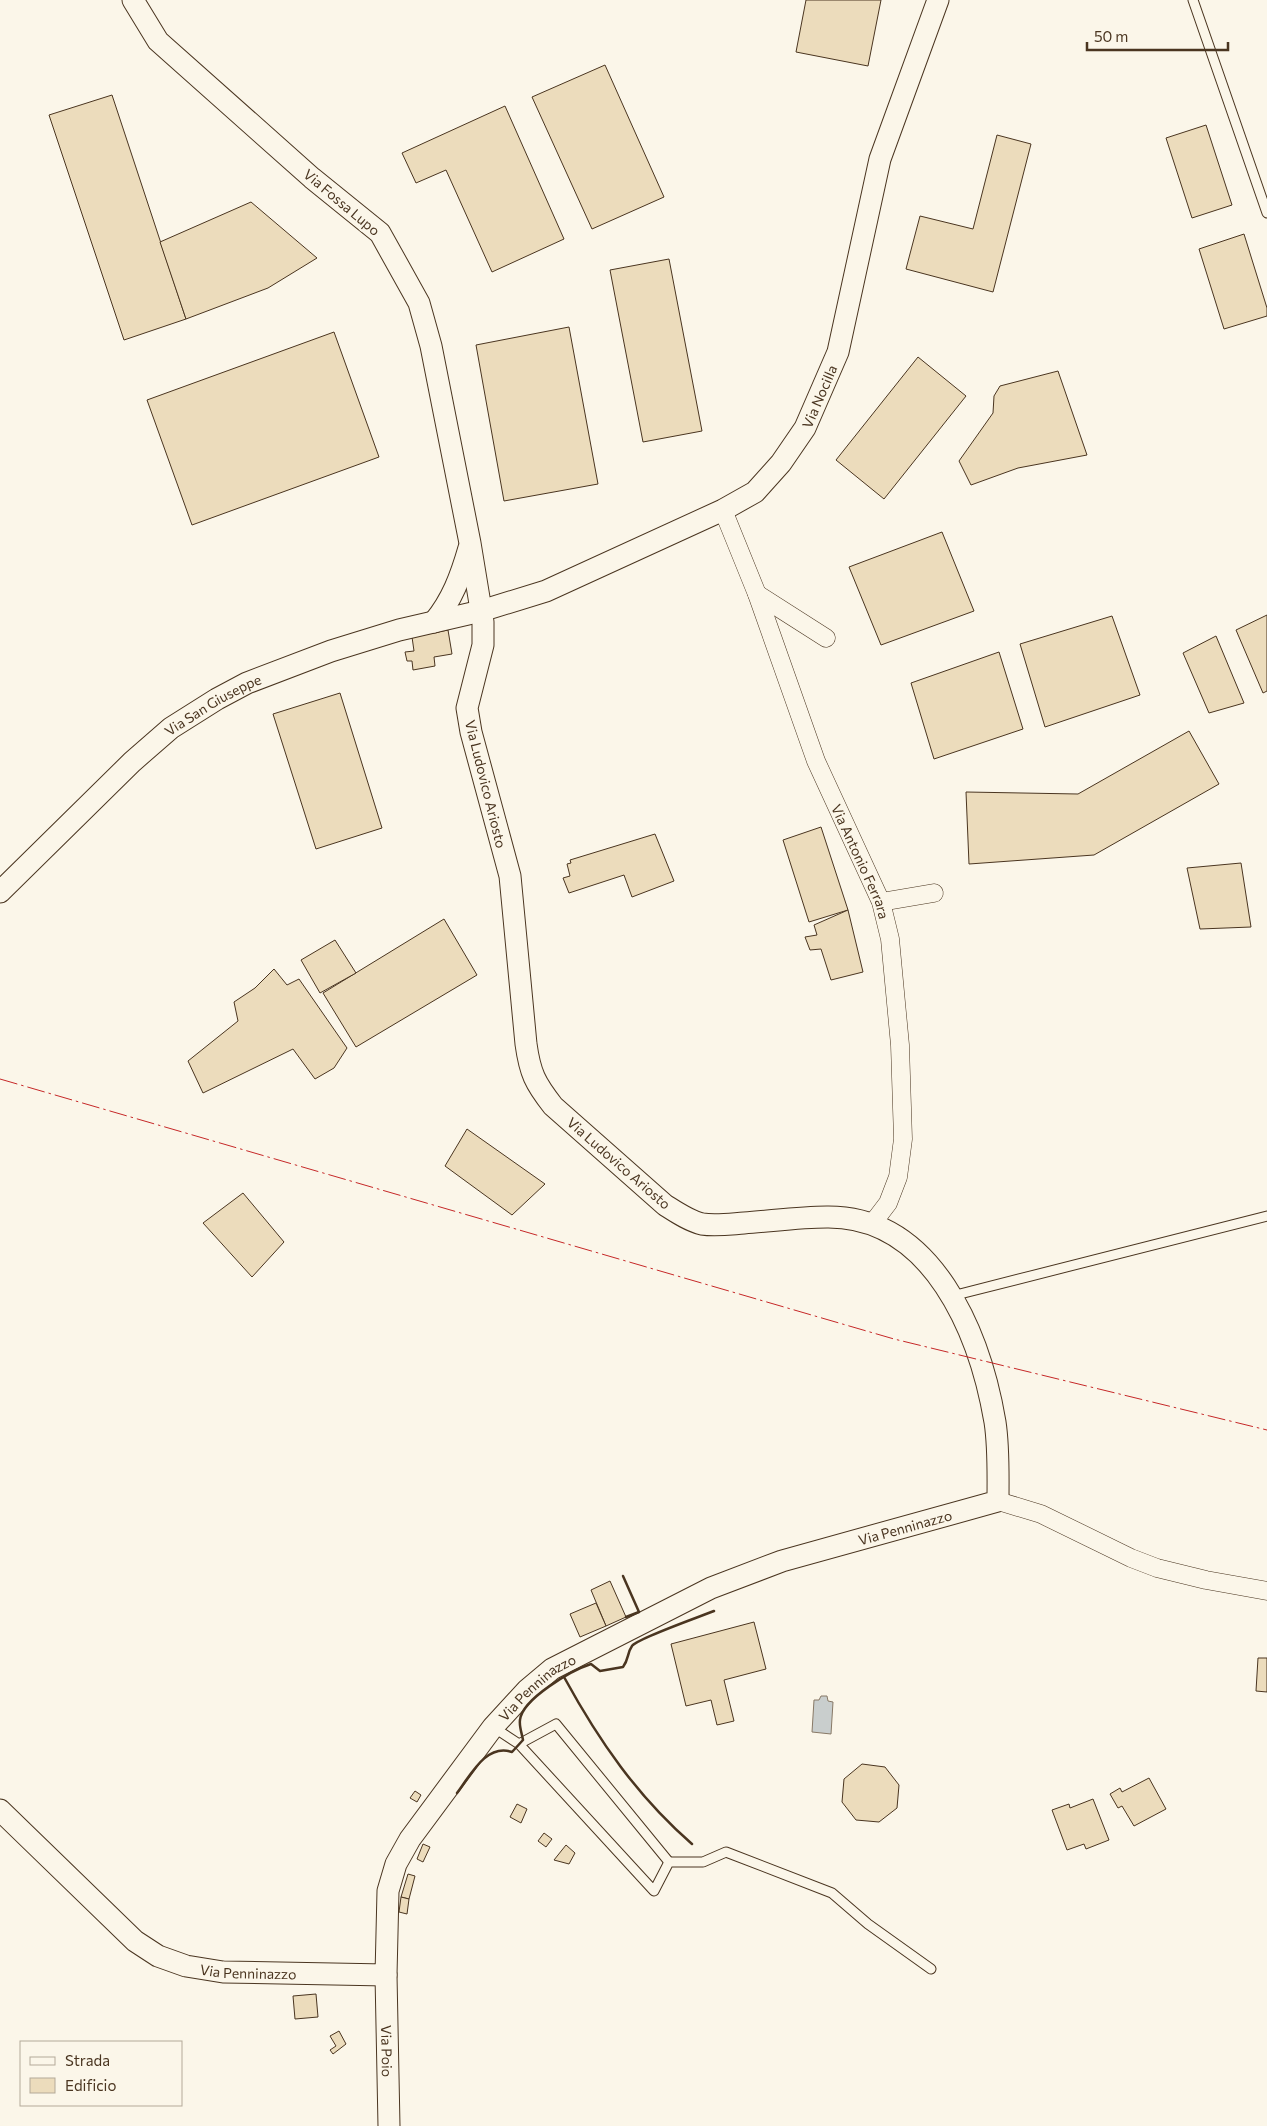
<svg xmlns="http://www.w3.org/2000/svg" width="1267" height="2126" font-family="Commissioner,sans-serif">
	<rect width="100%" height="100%" fill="#fbf6e9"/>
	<!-- water -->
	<path fill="#c9cecd" stroke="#887966" d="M821,1696H827L828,1701L833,1702L831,1734L812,1732L814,1700H819Z"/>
	<!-- building -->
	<g fill="#ecdcbc" stroke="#4a3520">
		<path d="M806,0H881L868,66L796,52Z"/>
		<path d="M605,65L664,197L592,229L532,97Z"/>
		<path d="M112,95L186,319L124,340L49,115Z"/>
		<path d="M505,106L564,239L492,272L446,170L416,183L402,153Z"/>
		<path d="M1206,125L1232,205L1192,218L1166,138Z"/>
		<path d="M997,135L1031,144L993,292L906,269L920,216L973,229Z"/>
		<path d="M251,202L317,258L268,288L186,319L160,242Z"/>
		<path d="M1244,234L1267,308V316L1224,329L1199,249Z"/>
		<path d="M669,259L702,431L643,442L610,270Z"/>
		<path d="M569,327L598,484L504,501L476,345Z"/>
		<path d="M334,332L379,457L192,525L147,400Z"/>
		<path d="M918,357L966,396L884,499L836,460Z"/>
		<path d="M1058,371L1087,455L1018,468L971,485L959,461L993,413L994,396L1000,386Z"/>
		<path d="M942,532L974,611L881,645L849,567Z"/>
		<path d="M1267,615V691L1263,693L1236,630Z"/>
		<path d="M1112,616L1140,695L1045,727L1020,644Z"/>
		<path d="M448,630L452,654L434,657L435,666L413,670L412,661H407L405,652L414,651L412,637Z"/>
		<path d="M1216,636L1244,703L1209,713L1183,653Z"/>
		<path d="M999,652L1023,729L934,759L911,683Z"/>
		<path d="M340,693L382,828L316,849L273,714Z"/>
		<path d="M1189,731L1219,784L1094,855L969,864L966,792L1078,794Z"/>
		<path d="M821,827L848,910L809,922L783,840Z"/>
		<path d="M655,834L674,881L632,897L624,875L569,893L563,878L570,876L567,864L571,863L570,860Z"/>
		<path d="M1241,863L1251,927L1200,929L1187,868Z"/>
		<path d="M848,910L863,972L831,980L821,949L810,950L805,937L817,935L814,925Z"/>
		<path d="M444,919L477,975L356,1047L323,993Z"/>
		<path d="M335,940L356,973L320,993L301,960Z"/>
		<path d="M274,969L287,985L299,979L347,1048L334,1068L315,1079L293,1049L203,1093L188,1061L238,1021L234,1002L255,988Z"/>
		<path d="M467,1129L545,1184L512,1215L445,1166Z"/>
		<path d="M243,1193L284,1242L252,1277L203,1223Z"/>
		<path d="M610,1581L626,1617L606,1626L591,1590Z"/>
		<path d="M596,1603L606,1626L580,1637L570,1614Z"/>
		<path d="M754,1622L766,1669L724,1680L734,1721L717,1725L711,1700L686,1706L671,1644Z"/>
		<path d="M1258,1658H1267V1692L1256,1691Z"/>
		<path d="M862,1764L885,1767L899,1785L897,1808L879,1822L856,1820L842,1802L844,1779Z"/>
		<path d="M1149,1778L1166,1809L1134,1826L1122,1806L1118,1808L1110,1794L1120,1788L1122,1792Z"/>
		<path d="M415,1791L421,1795L417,1802L410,1798Z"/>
		<path d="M1093,1799L1109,1840L1086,1849L1084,1844L1067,1850L1052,1810L1069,1804L1070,1808Z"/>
		<path d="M517,1804L527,1809L521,1823L510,1817Z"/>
		<path d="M544,1833L552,1839L546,1847L538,1841Z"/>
		<path d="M423,1844L430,1847L423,1862L417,1859Z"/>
		<path d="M566,1845L575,1853L569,1864L554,1860Z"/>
		<path d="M408,1874L415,1876L409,1899L401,1897Z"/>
		<path d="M401,1897L409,1899L407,1914L399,1912Z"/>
		<path d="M316,1994L318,2017L295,2019L293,1996Z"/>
		<path d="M339,2031L346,2044L333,2054L330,2050L336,2046L330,2036Z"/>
	</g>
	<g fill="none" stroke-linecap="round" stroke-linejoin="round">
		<!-- service casing -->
		<g stroke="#4a3520" stroke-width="11">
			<g id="service">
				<path d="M1193,0L1267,213"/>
				<path d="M952,1296L1267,1216"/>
				<path d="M493,1727L519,1744L654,1891L669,1862H703L726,1852L832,1893L868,1924L931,1969"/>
				<path d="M519,1744L556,1724L669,1862"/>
			</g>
		</g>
		<!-- minor casing -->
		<g stroke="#4a3520" stroke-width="19">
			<g id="minor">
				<path id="s1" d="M723,510L757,594L816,761L881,902L890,939L900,1045L903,1139L898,1177L888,1203L872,1224"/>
				<path d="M757,594L826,638"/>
				<path d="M881,902L934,893"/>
				<path d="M998,1501L1041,1514L1131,1558L1157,1568L1206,1580L1267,1591"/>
			</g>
		</g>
		<!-- tertiary casing -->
		<g stroke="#4a3520" stroke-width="23">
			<g id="tertiary">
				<path d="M434,622C452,600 461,576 469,548"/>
				<path id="s2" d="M0,892L132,762L171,728L217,699L247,683L331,651L399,630L481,611L546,591L723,510L755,492L781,463L805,428L838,352L880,159L938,0"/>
				<path id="s3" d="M0,1810L135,1941L158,1956L186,1966L223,1972L386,1975L388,1891L396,1864L410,1839L493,1727L527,1690L552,1669L711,1588L782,1561L998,1501C998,1475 999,1448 995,1422C980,1334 933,1216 827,1217C800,1217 772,1221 744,1223C730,1224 716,1226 702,1224C689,1221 676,1212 665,1205L553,1106C535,1083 530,1073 526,1044L510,876L471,732L467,708L483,645V622L470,543L431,346L419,303L380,233L312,178L158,41L133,0"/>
				<path id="s4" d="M386,1975L389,2126"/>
			</g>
		</g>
		<!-- service -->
		<use href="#service" stroke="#fbf6e9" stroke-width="9"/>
		<!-- minor -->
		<use href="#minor" stroke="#fbf6e9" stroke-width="18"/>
		<!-- tertiary -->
		<use href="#tertiary" stroke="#fbf6e9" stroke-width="21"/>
		<!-- wall -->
		<g stroke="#4a3520" stroke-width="2.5">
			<path d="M623,1576L639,1612L626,1617"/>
			<path d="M564,1677C599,1741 637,1796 692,1844"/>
			<path d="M457,1793C470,1776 486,1743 512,1752L523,1740C522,1734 519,1726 520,1720C522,1699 572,1670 591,1664L600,1671L623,1667C629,1659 627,1653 632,1646C636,1639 702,1616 714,1611"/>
		</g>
		<!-- power -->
		<path stroke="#c62828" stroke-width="1" stroke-dasharray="18 4 2.5 4" stroke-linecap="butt" d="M0,1079L894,1339L1267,1430"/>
	</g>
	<g text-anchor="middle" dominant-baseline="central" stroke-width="4" stroke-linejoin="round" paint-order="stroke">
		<!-- street labels -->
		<g font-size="14" fill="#4a3520" stroke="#fbf6e9">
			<text transform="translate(342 202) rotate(40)">Via Fossa Lupo</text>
			<text stroke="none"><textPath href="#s2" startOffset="986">Via Nocilla</textPath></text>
			<text stroke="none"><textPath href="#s2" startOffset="285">Via San Giuseppe</textPath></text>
			<text transform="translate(486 784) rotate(76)">Via Ludovico Ariosto</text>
			<text stroke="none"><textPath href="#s1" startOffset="378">Via Antonio Ferrara</textPath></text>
			<text transform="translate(619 1163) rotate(41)">Via Ludovico Ariosto</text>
			<text stroke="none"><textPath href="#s3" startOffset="1191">Via Penninazzo</textPath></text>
			<text stroke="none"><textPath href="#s3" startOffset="786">Via Penninazzo</textPath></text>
			<text stroke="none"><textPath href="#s3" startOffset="308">Via Penninazzo</textPath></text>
			<text stroke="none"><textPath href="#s4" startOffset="76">Via Poio</textPath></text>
		</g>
	</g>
	<!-- legend -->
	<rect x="20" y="2041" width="162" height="65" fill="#fbf6e9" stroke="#b4a999"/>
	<rect x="30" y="2057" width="25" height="8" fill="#fbf6e9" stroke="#b4a999"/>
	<text x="65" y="2066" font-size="15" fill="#4a3520">Strada</text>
	<rect x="30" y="2078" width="25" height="15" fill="#ecdcbc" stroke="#b4a999"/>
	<text x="65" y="2091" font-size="15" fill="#4a3520">Edificio</text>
	<!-- scale -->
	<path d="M1087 42v8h141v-8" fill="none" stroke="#4a3520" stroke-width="2.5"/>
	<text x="1094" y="42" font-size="15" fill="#4a3520" stroke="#fbf6e9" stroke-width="4" paint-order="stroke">50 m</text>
</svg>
